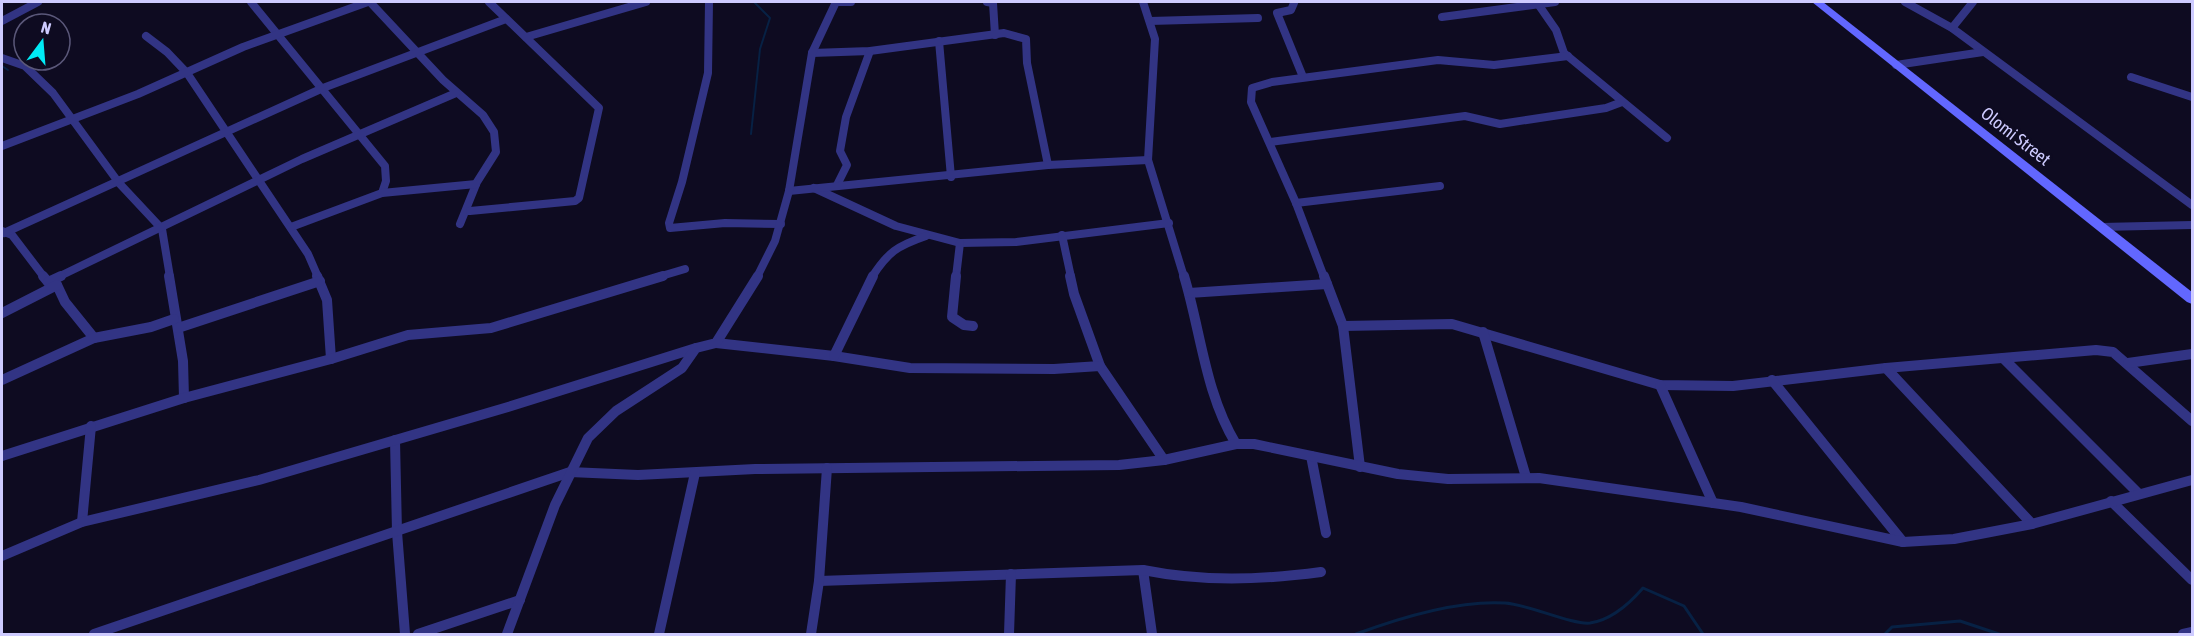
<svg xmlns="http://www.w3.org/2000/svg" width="2194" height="636" font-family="'Asap Condensed',sans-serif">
	<rect width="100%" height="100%" fill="#0e0b21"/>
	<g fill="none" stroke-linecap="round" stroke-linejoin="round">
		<!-- stream-far1 -->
		<g stroke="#072144" stroke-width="2">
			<path d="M2,66L8,70"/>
			<path d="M751,134L760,49L770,18L754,2"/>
		</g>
		<!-- stream -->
		<g stroke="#072144" stroke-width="3">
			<path d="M1356,634C1399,618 1459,600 1505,603C1527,604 1572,625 1590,623C1612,620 1630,603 1643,588L1684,606L1703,634"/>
			<path d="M1885,634L1892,627L1960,621L1999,634"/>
		</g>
		<!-- minor-far1 -->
		<g stroke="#323484" stroke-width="8">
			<path d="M251,2L385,166L386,181L382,193"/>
			<path d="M370,2L443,80L483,115L494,132L496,152L477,182L460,224"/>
			<path d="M709,2L708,73L682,182L669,223L670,228L725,223L781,224"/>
			<path d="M836,2H851"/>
			<path d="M987,2L993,3L995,35"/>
			<path d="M1143,2L1155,39L1148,160L1184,277"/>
			<path d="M1905,2L1952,28L2192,205"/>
			<path d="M1294,3L1291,10L1277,13L1303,77"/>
			<path d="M1538,4L1556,30L1564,53L1667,138"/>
			<path d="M1442,17L1555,2"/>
			<path d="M2,21L38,2"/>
			<path d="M1150,21L1258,18"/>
			<path d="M1952,28L1973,2"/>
			<path d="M146,36L167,52L187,73L308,254L318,277"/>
			<path d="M526,37L646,2"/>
			<path d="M939,41L951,177"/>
			<path d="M812,53L870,51L1004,33L1026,39L1027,63L1048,165"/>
			<path d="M2,58L25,66L53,93L119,183L162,229L170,277"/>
			<path d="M1896,65L1983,52"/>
			<path d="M2131,77L2192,97"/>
			<path d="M1270,142L1465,116L1500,124L1606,108L1622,102"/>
			<path d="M2,146L138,94L243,47L368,2"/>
			<path d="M837,185L847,165L840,151L846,117L870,51"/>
			<path d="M814,188L896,226L960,243L1016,242L1169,223"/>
			<path d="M789,191L1048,165L1148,160"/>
			<path d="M1296,203L1440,186"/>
			<path d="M470,211L575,201L579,198L599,108L489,2"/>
			<path d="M291,227L382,193L476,184"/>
			<path d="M2101,227L2192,225"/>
			<path d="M2,231L12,235L44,277"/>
			<path d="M4,233L323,88L506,19"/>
			<path d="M1062,235L1071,277"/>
			<path d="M58,277L302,159L456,93"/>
			<path d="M658,277L685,269"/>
			<path d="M757,277L775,241L789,191L812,53L836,2"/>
			<path d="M872,277C888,252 897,246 926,236"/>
			<path d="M956,277L960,243"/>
			<path d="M1324,277L1296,203L1251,102L1252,88L1272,82L1438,60L1494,65L1568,56"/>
		</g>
		<!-- minor -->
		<g stroke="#323484" stroke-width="10">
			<path d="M43,276L48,282L57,285L65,302L94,338"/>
			<path d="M169,276L183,361L184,398"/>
			<path d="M317,276L327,300L331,359"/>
			<path d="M956,276L952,317L964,325L973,326"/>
			<path d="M1070,276L1074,294L1100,366L1164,460"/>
			<path d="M1184,276C1201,332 1205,393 1236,444"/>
			<path d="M1324,276L1343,326L1360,467"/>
			<path d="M48,282L61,276"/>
			<path d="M1189,293L1327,284"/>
			<path d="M2,313L57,285"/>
			<path d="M1343,326L1452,324L1660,385L1733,386L1886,368L2096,350L2113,352L2192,421"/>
			<path d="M178,328L320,281"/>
			<path d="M1483,332L1526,477"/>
			<path d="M716,343L834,356L910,368L1054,369L1100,366"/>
			<path d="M834,356L873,276"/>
			<path d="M2003,358L2138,493"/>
			<path d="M2128,363L2192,354"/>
			<path d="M1886,368L2032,524"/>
			<path d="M2,380L94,338L151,327L174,319"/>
			<path d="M1772,380L1903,542"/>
			<path d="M1660,385L1713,503"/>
			<path d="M395,440L397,532L405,634"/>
			<path d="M2,456L184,398L331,359L408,335L491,328L663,276"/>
			<path d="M1311,456L1326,533"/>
			<path d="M2111,501L2192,580"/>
			<path d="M82,522L91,426"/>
			<path d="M2,556L82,522L259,480L508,407L696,348"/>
			<path d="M1143,570L1152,634"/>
			<path d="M819,581L1143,570C1203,582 1260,580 1321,572"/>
			<path d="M94,634L570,472L638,475L755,469L1119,465L1164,460L1236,444H1254L1398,474L1448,479L1539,478L1741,507L1903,542L1954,539L2032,524L2192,480"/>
			<path d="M418,634L520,600"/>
			<path d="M507,634L555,505L588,438L616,411L682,368L696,348L716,343L758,276"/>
			<path d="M659,634L695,473"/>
			<path d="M811,634L819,581L827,468"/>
			<path d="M1009,634L1011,574"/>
			<path d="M2183,634L2192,632"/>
		</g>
		<!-- secondary -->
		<path fill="#6267ff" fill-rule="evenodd" d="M1812,2H1823L2192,292V304L2187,302Z"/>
	</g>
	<g text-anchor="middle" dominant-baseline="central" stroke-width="5" stroke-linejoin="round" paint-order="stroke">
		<!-- street labels -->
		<g font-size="18" fill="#cecbff" stroke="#0e0b21">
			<text transform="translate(2016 136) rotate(38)">Olomi Street</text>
		</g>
	</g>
	<!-- border -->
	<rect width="2194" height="636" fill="none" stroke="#cecbff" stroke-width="6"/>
	<!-- north arrow -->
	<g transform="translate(42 42) rotate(16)"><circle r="28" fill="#0e0b21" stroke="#5b587a" stroke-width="1.5"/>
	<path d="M0-4.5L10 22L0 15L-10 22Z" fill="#00ebf6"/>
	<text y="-9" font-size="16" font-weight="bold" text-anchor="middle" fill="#cecbff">N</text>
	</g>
</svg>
